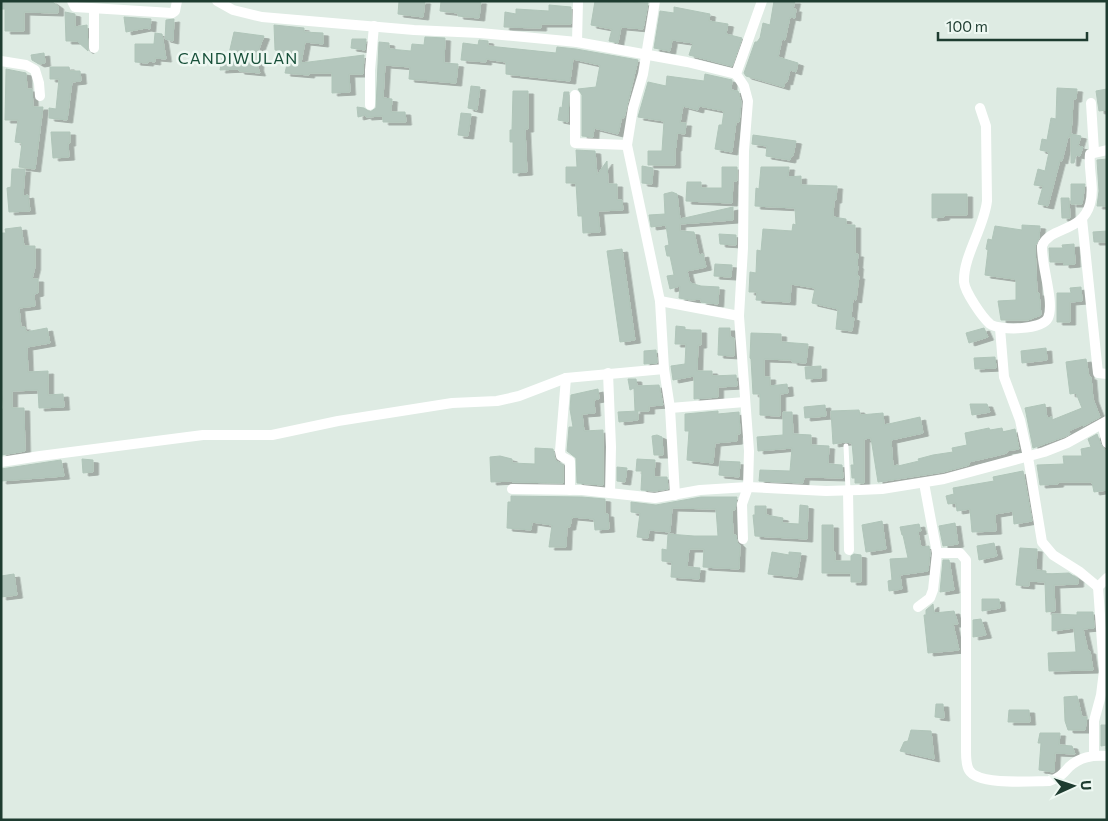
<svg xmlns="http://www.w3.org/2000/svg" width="1108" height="821" font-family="Commissioner,sans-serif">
	<defs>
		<filter id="shadow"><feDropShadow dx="5.5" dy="3" stdDeviation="0" flood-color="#0004"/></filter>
	</defs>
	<rect width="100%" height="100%" fill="#deebe3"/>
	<!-- building -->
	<g fill="#b3c6bc" stroke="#b0c5b9" filter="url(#shadow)">
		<path d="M1,1H51L58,6V13L24,12V31H5V9H1Z"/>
		<path d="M399,1H425L423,17L398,14Z"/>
		<path d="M441,1H481L479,18L458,16V13L440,11Z"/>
		<path d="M595,1L648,3L643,29L621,27L618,43L609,41L612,29L591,25Z"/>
		<path d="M774,1H795L793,9H796L795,18L790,17L785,40L782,39L778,57L798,63L796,72L790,70L787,82L785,81L784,87L746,76L744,73L755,42H757L760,38L763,23L770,25Z"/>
		<path d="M549,5L571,7V24H541V28L504,27L505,12L516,14V9L549,11Z"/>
		<path d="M674,7L710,14L709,21L728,24L726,34L742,38L732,66L689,55L693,43L672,40L670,51L654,48L660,11L674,13Z"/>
		<path d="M65,12L75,14V27L87,25L88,51L77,41H66Z"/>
		<path d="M124,17L151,19L150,29L146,28L126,32Z"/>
		<path d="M174,19L173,41L165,39L166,20Z"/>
		<path d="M274,25L304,28V32L323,33V44L305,42L301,63L364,55L363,74H349L350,92L332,93V73H309V75L285,73L288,60H283L281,51L275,50Z"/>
		<path d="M234,32L264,36L259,49L258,68L260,73L239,71V69L220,70L222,58H228Z"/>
		<path d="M155,33L162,34L166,59L155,58V62L148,61V63L135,62V44H154Z"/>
		<path d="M425,37L445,38L444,63L458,64L456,83L409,79L410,67L385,65L383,98L392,99L391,112H405L406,122H383V116L366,117V115L358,117L357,107L364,108L370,112L376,108L379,42L389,43V49L411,51L412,44L424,45Z"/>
		<path d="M352,39H366L365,50L351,48Z"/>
		<path d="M479,40L488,41V46L556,53L557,47L576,49L638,60L624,118L622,117L618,134L594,128L593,137L582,136V95L578,89L596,87L600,65L573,59L570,81L506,74V62L486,59V62L461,60L463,43L478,45Z"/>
		<path d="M44,53L45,63L39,64L32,60L31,55Z"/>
		<path d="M50,67H69L70,71H80L81,81L72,82L67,120L49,118V108L56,109L59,79H50Z"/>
		<path d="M6,69L26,73L27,89H32L33,107H43L35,169L19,167L22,143L15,142L18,120H5Z"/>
		<path d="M705,74L732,80L731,90L738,91L741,102L740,114L739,122H736L732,152L715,149L719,125H722L724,111L699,106L698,110L683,106L680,123H686L685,134L677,133L676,148H675V165H648V151H662L664,121L638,117L648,82L666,86L667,76L704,81Z"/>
		<path d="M471,86L480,87L477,110L468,108Z"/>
		<path d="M1057,88L1077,89L1076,99H1073L1072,122L1070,137H1068L1062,161L1060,160L1048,206L1038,204L1043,186L1034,185L1038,169L1045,171L1049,152L1040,150L1042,139L1047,140L1051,118L1056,119Z"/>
		<path d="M1107,89V110L1099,111L1096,91Z"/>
		<path d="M513,91H528V129H525L527,172L513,173V142H510V130H512Z"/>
		<path d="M564,92H569L568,122L558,120L560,107L562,108Z"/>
		<path d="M461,113L471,114L468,136L458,135Z"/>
		<path d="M51,132H70V143H68L69,157L53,158Z"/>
		<path d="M1071,134L1081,136L1078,146L1083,147L1080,156L1076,155L1074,163H1071Z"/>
		<path d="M753,135L796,141L793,156H791L790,160L766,156L767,146L752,144Z"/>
		<path d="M576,150L595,151L597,175L607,161L608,184H617V200H622L623,210L598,211L600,232L583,233L582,216H578L576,183H566V167H577Z"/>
		<path d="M1107,159V206H1097L1099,191L1097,160Z"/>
		<path d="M642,166L653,168L652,184L642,183Z"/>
		<path d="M722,167H737V181H733L732,203L686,201L687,182H701V188H722Z"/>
		<path d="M761,167H789L788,177L801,176V185L837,186L836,200H834L833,217L846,219V225H855V254H858L857,265L858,266L857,276H859L856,300L853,299L851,317L854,318L852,331L836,329L838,309L812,303L815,288L791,284L790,302L756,300L757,292H749L750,272L756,273L757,250L761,251L763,229L792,231L793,224L796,225L795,208L755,206L756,188L759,189Z"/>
		<path d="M12,169H25L23,196L28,195L30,211L9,212L7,188L11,187Z"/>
		<path d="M1071,184H1085L1082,204H1071Z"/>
		<path d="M672,192L677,194L680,219L733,207V220L680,224V231L694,232L699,255L703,254L706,267L687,271L690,283L701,286L719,287L718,304L701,302V299L691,300L679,298L680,286L670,289L667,276L674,275L670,256H667L665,246L669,245L666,225L651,227L649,215L665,214L664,194Z"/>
		<path d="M932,194H967V215H944V217L932,218Z"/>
		<path d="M1061,198H1069L1070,218H1062Z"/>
		<path d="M1022,225L1040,226L1039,238L1035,246L1037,293H1039L1041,315L1028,320H1001L998,301L1016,300V281L1014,279L985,275L988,250L986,249L988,239L992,240L995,226L1022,230Z"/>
		<path d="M21,227L24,246H35V267L32,279H38V293L34,294L35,306L19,308L21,327H25L26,332L47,328L50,343L27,347L28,372L48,371V395L63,394L64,407L39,408L38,390L12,391V408H24L25,451L1,455V409H3L1,363V233H6L5,229Z"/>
		<path d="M1107,231V242H1094L1093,232Z"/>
		<path d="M719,234L736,235V245L720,244Z"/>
		<path d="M1074,244L1075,264L1064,265L1063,262H1050L1049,248H1063L1062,245Z"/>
		<path d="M622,249L635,340L620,342L607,251Z"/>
		<path d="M715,264L732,265L731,277L714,276Z"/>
		<path d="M1081,287L1082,301L1070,302V322H1057V293H1071L1070,288Z"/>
		<path d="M676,326L685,327V330H701V345H698L697,371H712V376L736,375L737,386L718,387V397L694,399V376L673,380L671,366L685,364L686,344H675Z"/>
		<path d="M719,328H730V337L734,338V356L718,355Z"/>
		<path d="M984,328L988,337L969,343L966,333Z"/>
		<path d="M751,333L781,334V342L808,344L806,363L792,362V360L764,359V377H770V386L787,384L788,393L780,394V416L760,415V394H753L751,359L750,358Z"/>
		<path d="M1046,348L1047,360L1022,363L1021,351Z"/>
		<path d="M656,350L657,363L644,364V351Z"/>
		<path d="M995,357L996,368L975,369L974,358Z"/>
		<path d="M1086,359L1089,377H1091L1093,399L1100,417L1083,426L1082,425L1069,431L1070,434L1066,436L1033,448L1025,408L1045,404L1047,418L1052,417V420L1082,408L1076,393L1070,394L1066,362Z"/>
		<path d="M821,366V378L806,379L805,367Z"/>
		<path d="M628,379H636L637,386L659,385L663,405L649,406V411H635L634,388L630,390Z"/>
		<path d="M598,389L599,399L594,400L595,413L582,414L584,431L603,430V485L577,483L576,458L567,451L569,427H573L570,409L571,395Z"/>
		<path d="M970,404H987L990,412L972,415Z"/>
		<path d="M825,405L826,416L805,418L804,407Z"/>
		<path d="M859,410L860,415L883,413L884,425L920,417L923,433L891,440L893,466L898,465V466L919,461L918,459L933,455L953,452L952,448L967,445L965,433L989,428L990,430L1002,428L1003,432L1015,429L1019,449L1006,451L1007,453L995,456L969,462V465L943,472L878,482L871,438L864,439V483H855V478H852L851,465H854L852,443L845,442L833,444L831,411Z"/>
		<path d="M638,411V420L619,422L618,412Z"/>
		<path d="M718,411V414L739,412L740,434H737V441L715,443L713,463L687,460L689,431H685V414Z"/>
		<path d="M783,412H792L793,434L811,435V445L829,446L828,464L842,465L843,478L804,477L803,483L759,481L760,470L790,471L792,448L758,451L757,437L783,435Z"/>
		<path d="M1097,434L1101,445L1105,450L1107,458V490L1094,492L1092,482H1058V484L1040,485L1037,465L1064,464L1063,456H1082L1081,449L1091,447L1088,439Z"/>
		<path d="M657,435L662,437L663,455H654L652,436Z"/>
		<path d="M535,448L553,449L555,460L563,465V483L512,482V481L491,482L490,457L500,456L512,459V463L535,464Z"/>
		<path d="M82,459L93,460V472L83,473Z"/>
		<path d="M637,459L655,460L654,477H667L668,489L655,491L641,490L642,471H636Z"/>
		<path d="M61,460L64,476L1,481V469Z"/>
		<path d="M720,461L740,462L739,477L719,475Z"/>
		<path d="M617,467L627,468L625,482L617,481Z"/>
		<path d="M1023,471L1032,521L1014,524L1013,511L995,514L996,531L972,532L970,509L957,511L956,503L948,504L946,496L954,494L953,488L994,481L993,477Z"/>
		<path d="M511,496L582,497L605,499V514H608L609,529L595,530L594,519L572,517L570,527H567L566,547H549L552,525L532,522L531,530L507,528L508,502H511Z"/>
		<path d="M701,497H737L735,510H732L733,535H736L737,542L740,545L739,569L703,567L704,549H689L687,567L700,568L699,579L671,577L672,562L662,561V549L667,550L668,534L694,536H718L716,509L672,508L670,532L649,530L648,538L637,537L640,513L631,512V502L656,505Z"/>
		<path d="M800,505L808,506L807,539L755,536L753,515H755V506H766V515L783,518L782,523L799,524Z"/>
		<path d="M882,521L886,549L866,552L862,525Z"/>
		<path d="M955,523L958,544L943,546L939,526Z"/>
		<path d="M919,524L921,531L918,532L921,547L929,546L930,553L928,571L900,575L902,589L889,591L888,581L892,580L890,559L908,558L903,535H902L900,527Z"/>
		<path d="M822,525H833V552H835V561H851V556L854,554L861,555V582H851V573H822Z"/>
		<path d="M994,543L997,556L979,560L977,546Z"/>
		<path d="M1020,548L1037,549L1036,570L1046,571V574L1069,573L1078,579V584L1054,585L1055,611L1046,612L1045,582L1029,581V586L1016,585Z"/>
		<path d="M772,552L789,555V552L801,553L797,577L768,574Z"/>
		<path d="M943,560H949L954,590L940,592Z"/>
		<path d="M14,574L17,595L1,597V576Z"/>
		<path d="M982,599H999L1000,608L982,611Z"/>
		<path d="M933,604L934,613L954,611L958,624H953L959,650L928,653L924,615H926V610Z"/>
		<path d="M1077,612H1093L1094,628L1083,629L1088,651H1090L1093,670L1049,671L1048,653L1076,652L1074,628L1052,631V614L1077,615Z"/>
		<path d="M981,619L986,635L973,637V620Z"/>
		<path d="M1077,696L1082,717H1087L1085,730H1068L1065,721L1064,697Z"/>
		<path d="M936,704H943L944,718L935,717Z"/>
		<path d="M1009,710H1029L1030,722H1008Z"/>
		<path d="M1101,725H1107V745L1101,746Z"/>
		<path d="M911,730L931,731L934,759L900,751L904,742L908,741Z"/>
		<path d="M1040,733H1060L1059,745L1072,746L1075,754L1055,753L1054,772L1039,770L1041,743H1038Z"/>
	</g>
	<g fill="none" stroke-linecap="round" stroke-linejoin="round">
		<!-- service -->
		<path stroke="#fff" stroke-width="5" d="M846,446L848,490"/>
		<!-- minor -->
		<g stroke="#fff" stroke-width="10">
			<path d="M72,1L75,7L172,13L175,11L177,1"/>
			<path d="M217,1L233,10L262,17L414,30L480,33L577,42L687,62L736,74"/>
			<path d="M655,1L643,74L633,108L627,145L660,301L664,369L670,408L675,495"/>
			<path d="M762,1L736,74L744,86L748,101L744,151L743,248L739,316L749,451L748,487L826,491L859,490L882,489L944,479L1044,452L1067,443L1107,421"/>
			<path d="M577,42L578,1"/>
			<path d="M94,48V9"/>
			<path d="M1,61L26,65L35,70L39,83L40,96"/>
			<path d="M575,95V143L627,145"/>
			<path d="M1091,103L1094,151"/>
			<path d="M370,105V70L374,26"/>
			<path d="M980,108L986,126L987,201C984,228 963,256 964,282C965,292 982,317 990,324C1000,331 1042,330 1048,318C1055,302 1041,265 1042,246C1050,226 1082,233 1090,204C1095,187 1088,171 1090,154L1107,150"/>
			<path d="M1082,219L1098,373L1107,374"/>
			<path d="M660,301L739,316"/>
			<path d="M1000,328L1004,377L1020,420L1028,457L1042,542L1053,555L1080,572L1098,587"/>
			<path d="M608,373L611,447L610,493"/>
			<path d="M566,378L560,451L561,456L570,461V490"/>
			<path d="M670,408L745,402"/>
			<path d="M1102,424L1107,443"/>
			<path d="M1,462L40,456L203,435H272L338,421L452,403L497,401L519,396L566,378L664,369"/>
			<path d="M924,483L937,553H960L966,560V751C966,757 966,765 969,770C978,786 1033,781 1049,781C1058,779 1063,774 1069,767C1080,757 1092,755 1107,756"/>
			<path d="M512,489L582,490L655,498L700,490L748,487L742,504L743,539"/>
			<path d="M848,490L849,550"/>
			<path d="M918,607L930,598L933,590L937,553"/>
			<path d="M1094,755V721L1101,695L1104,671L1098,587L1107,578"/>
		</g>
	</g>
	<g text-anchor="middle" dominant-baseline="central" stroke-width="5" stroke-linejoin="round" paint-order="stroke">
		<!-- quarter labels -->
		<g font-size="16" letter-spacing="1" fill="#18503a" stroke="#eef8f2">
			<text x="238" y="57">CANDIWULAN</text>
		</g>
	</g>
	<!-- border -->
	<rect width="1108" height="821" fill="none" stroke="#1e3c30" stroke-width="5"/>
	<!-- north arrow -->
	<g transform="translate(1073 786) rotate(87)" stroke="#eef8f2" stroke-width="4" paint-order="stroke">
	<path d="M0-4L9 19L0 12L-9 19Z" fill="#1e3c30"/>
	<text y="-8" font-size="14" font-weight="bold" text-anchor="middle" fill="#1e3c30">U</text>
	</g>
	<!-- scale -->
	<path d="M938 32v8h149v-8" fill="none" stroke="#1e3c30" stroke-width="2.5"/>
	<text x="946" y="32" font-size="15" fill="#1e3c30" stroke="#eef8f2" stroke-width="4" paint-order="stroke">100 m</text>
</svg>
